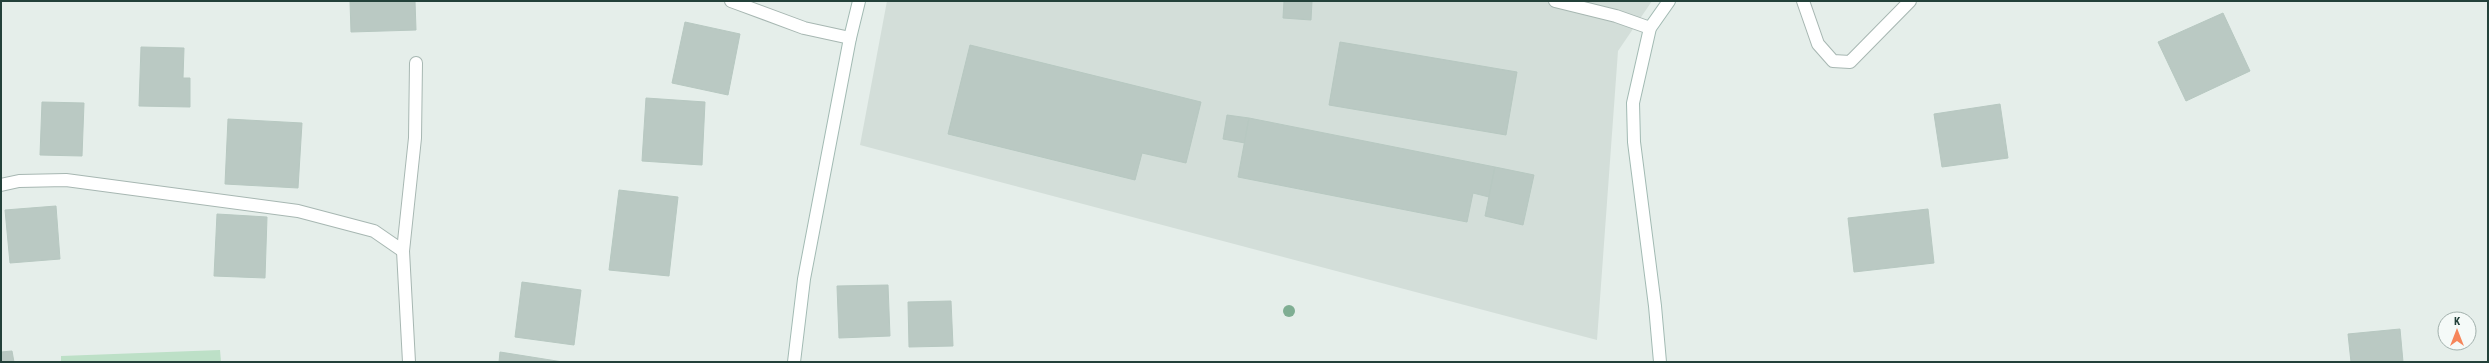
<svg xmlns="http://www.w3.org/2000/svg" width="2489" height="363" font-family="'Roboto Condensed',sans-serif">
	<rect width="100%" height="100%" fill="#e5eeea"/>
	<!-- built -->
	<path fill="#d3ded9" d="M887,1H1652L1618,51L1597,340L860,145Z"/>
	<!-- green -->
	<path fill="#bde0c7" d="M220,350L221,362H61V356Z"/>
	<!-- building -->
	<g fill="#bac9c3" stroke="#b7c8c1">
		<path d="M350,1H415L416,30L351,32Z"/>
		<path d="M1284,1H1312L1311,20L1283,18Z"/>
		<path d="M2223,13L2250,71L2186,101L2158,42Z"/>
		<path d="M685,22L740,34L728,95L672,83Z"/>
		<path d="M1340,42L1517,72L1506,135L1329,105Z"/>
		<path d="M970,45L1201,102L1186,163L1142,153L1135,180L948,134Z"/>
		<path d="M141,47L184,48L183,78H190V107L139,106Z"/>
		<path d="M646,98L705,102L702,165L642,161Z"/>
		<path d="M42,102L84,103L82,156L40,155Z"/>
		<path d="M2000,104L2008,158L1942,167L1934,114Z"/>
		<path d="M1227,115L1249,118L1245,143L1223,139Z"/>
		<path d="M1249,118L1495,167L1489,197L1473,193L1467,222L1238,177Z"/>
		<path d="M228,119L302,123L298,188L225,184Z"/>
		<path d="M1495,167L1534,175L1523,225L1485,216Z"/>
		<path d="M619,190L678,197L669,276L609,270Z"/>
		<path d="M56,206L60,259L10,263L5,210Z"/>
		<path d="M1928,209L1934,263L1854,272L1848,218Z"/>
		<path d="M217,214L267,217L265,278L214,276Z"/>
		<path d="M522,282L581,290L574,345L515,337Z"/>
		<path d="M888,285L890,336L839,338L837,286Z"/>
		<path d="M951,301L953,346L909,347L908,302Z"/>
		<path d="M2400,329L2403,362H2351L2348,334Z"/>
		<path d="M12,351L14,362H1V352Z"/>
		<path d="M500,352L563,362H499Z"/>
	</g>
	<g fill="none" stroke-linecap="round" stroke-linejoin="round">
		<!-- lane casing -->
		<g stroke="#a7b7b2" stroke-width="14">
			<g id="lane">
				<path d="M731,1L804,28L850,38"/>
				<path d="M1555,1L1616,16L1650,28"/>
			</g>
		</g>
		<!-- street casing -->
		<g stroke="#a7b7b2" stroke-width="14">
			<g id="street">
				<path d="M1803,1L1818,44L1833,61L1850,62L1910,1"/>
				<path d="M1,185L19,181L66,180L298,211L374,231L403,251"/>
				<path d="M409,362L403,251L415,138L416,63"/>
			</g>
		</g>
		<!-- secondary casing -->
		<g stroke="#a2bab3" stroke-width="14">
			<g id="secondary">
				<path d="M794,362L804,279L850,38L859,1"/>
				<path d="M1660,362L1655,306L1634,142L1633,103L1650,28L1669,1"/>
			</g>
		</g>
		<!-- lane -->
		<use href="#lane" stroke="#fff" stroke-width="12"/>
		<!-- street -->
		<use href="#street" stroke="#fff" stroke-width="12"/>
		<!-- secondary -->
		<use href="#secondary" stroke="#fff" stroke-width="12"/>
	</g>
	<!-- trees -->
	<circle fill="#7fae93" cx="1289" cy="311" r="6"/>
	<!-- border -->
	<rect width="2489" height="363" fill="none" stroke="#23413a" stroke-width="4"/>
	<!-- north arrow -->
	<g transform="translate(2457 331)"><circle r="19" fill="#f5faf8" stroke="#a1b0ac"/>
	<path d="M0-3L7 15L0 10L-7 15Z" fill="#f6865b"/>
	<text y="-6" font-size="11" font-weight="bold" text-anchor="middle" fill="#23413a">K</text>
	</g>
</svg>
